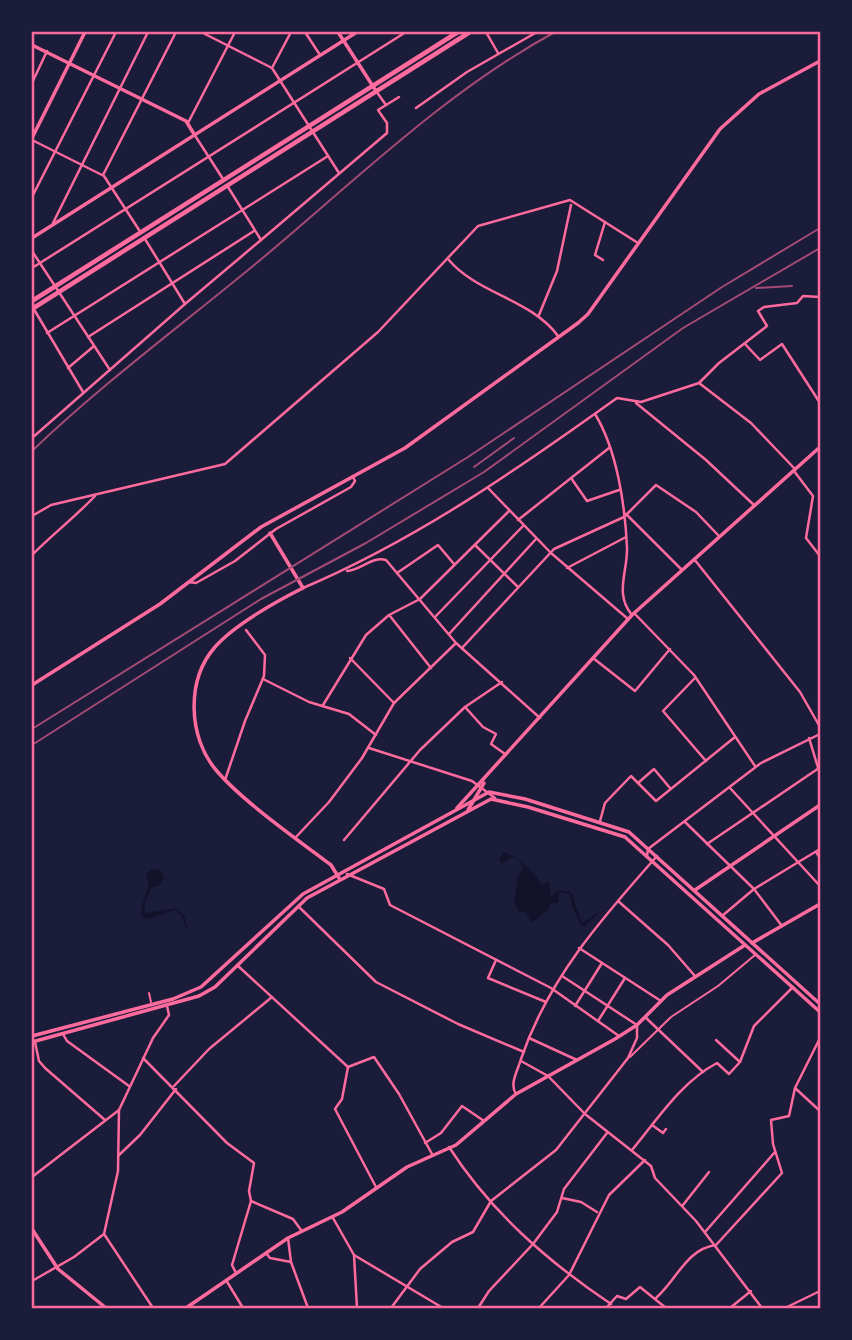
<svg xmlns="http://www.w3.org/2000/svg" width="852" height="1340" font-family="Commissioner,sans-serif">
	<rect width="100%" height="100%" fill="#1b1b3a"/>
	<!-- water -->
	<g fill="#12122b">
		<path d="M503,852C515,854 539,875 542,886L547,882L550,884V896L560,890L571,892L582,923L599,912L585,926L581,925L572,906L570,894L559,892L558,903H550L548,910L532,923L526,913L519,911L514,903L518,877L523,868L519,860L512,857L502,864L499,859Z"/>
		<path d="M152,869L160,870L164,877L160,885L152,887L145,901V913L176,908L184,915L188,932L181,915L175,910L148,919L142,917L141,908L149,886L146,874Z"/>
	</g>
	<g fill="none" stroke-linecap="round" stroke-linejoin="round">
		<!-- service -->
		<g stroke="#ff6b9d" stroke-width="2">
			<path d="M149,993L151,1002"/>
			<path d="M630,1057L671,1017L718,986L755,955"/>
		</g>
		<!-- minor -->
		<g stroke="#ff6b9d" stroke-width="2.5">
			<path d="M201,32L272,68L339,173"/>
			<path d="M305,32L320,55"/>
			<path d="M486,32L498,53"/>
			<path d="M272,68L291,32"/>
			<path d="M32,83L47,51"/>
			<path d="M376,91L386,105"/>
			<path d="M416,108L467,72L537,32"/>
			<path d="M188,123L235,32"/>
			<path d="M194,134L223,179"/>
			<path d="M32,140L104,176L141,233"/>
			<path d="M103,175L176,32"/>
			<path d="M32,197L116,32"/>
			<path d="M53,223L148,32"/>
			<path d="M145,239L185,304L261,240L228,187"/>
			<path d="M261,240L387,133V123L378,110L399,97"/>
			<path d="M32,251L110,370"/>
			<path d="M448,259C477,294 531,299 558,336"/>
			<path d="M603,260L595,255L605,222"/>
			<path d="M32,268L406,32"/>
			<path d="M32,306L83,392"/>
			<path d="M539,315L557,271L571,205"/>
			<path d="M47,333L328,156"/>
			<path d="M88,337L254,231"/>
			<path d="M745,344L760,360L782,344L820,403"/>
			<path d="M68,368L94,346"/>
			<path d="M699,383L719,363L767,326L758,311L764,307L797,303L803,296L820,297"/>
			<path d="M636,403L706,460L755,506"/>
			<path d="M595,414C617,450 625,505 627,547C628,571 614,594 632,615"/>
			<path d="M32,438L185,304"/>
			<path d="M794,471L813,496L806,538L820,556"/>
			<path d="M571,478L587,501L619,490"/>
			<path d="M488,488L551,553L628,619"/>
			<path d="M626,514L682,570"/>
			<path d="M32,516L51,505L225,464L378,332L478,226L570,200L638,243"/>
			<path d="M518,520L609,448"/>
			<path d="M475,545L518,587"/>
			<path d="M32,555C53,534 75,517 95,496"/>
			<path d="M694,559L800,692L820,727"/>
			<path d="M567,568L626,537"/>
			<path d="M347,571C361,570 372,556 386,560L456,643L540,718"/>
			<path d="M397,573L438,545L454,564"/>
			<path d="M189,582L196,583L235,561L276,529L351,487L355,481L353,477"/>
			<path d="M303,588C416,540 518,469 617,398L641,402L699,383L751,423L794,468"/>
			<path d="M634,613L694,675L755,766"/>
			<path d="M390,616L431,668"/>
			<path d="M435,617L523,526"/>
			<path d="M449,634L536,539"/>
			<path d="M462,648L554,549L624,517L656,485L696,512L719,536"/>
			<path d="M350,658L394,703"/>
			<path d="M593,658L635,691L670,649"/>
			<path d="M695,678L663,711L706,761"/>
			<path d="M263,679L309,702L349,714L376,735"/>
			<path d="M323,705L366,635L389,615L420,599L509,511"/>
			<path d="M465,707L483,727L496,734L491,744L505,754"/>
			<path d="M809,738L820,774"/>
			<path d="M369,748L472,781L495,798"/>
			<path d="M225,780L245,721L264,676L265,655L246,630"/>
			<path d="M638,783L654,769L670,788"/>
			<path d="M730,788L820,886"/>
			<path d="M600,821L605,803L631,776L656,801L735,737"/>
			<path d="M685,822L754,889L782,926"/>
			<path d="M296,837L329,802L362,758L394,703L456,643"/>
			<path d="M344,840L420,750L465,707L502,682"/>
			<path d="M707,844L819,768"/>
			<path d="M816,852L820,858"/>
			<path d="M647,856L648,849L761,763L820,734"/>
			<path d="M347,874L384,889L390,905L551,988L619,1036"/>
			<path d="M618,901L668,945L695,976"/>
			<path d="M298,906L376,982L458,1024L524,1052"/>
			<path d="M722,916L754,889L820,849"/>
			<path d="M579,948L661,1001"/>
			<path d="M496,960L488,978L546,1002"/>
			<path d="M237,965L348,1067"/>
			<path d="M575,1006L602,963"/>
			<path d="M645,1017L703,1072"/>
			<path d="M598,1021L625,978"/>
			<path d="M63,1034L67,1041L129,1086"/>
			<path d="M529,1038L577,1060"/>
			<path d="M716,1040L740,1062"/>
			<path d="M35,1042L39,1061L45,1068L105,1120"/>
			<path d="M143,1058L227,1143L254,1163L249,1191L251,1201"/>
			<path d="M521,1061L548,1076L585,1114L651,1166L655,1178L696,1221L762,1308"/>
			<path d="M348,1067L374,1057L399,1094L432,1154"/>
			<path d="M348,1067L342,1099L335,1109L376,1187"/>
			<path d="M174,1086L209,1049L272,997"/>
			<path d="M795,1088L820,1111"/>
			<path d="M516,1094C509,1084 518,1070 521,1059C548,979 602,918 657,856"/>
			<path d="M652,1125L663,1133L666,1129"/>
			<path d="M425,1143L441,1133L462,1106L484,1121"/>
			<path d="M449,1147C491,1212 547,1261 611,1304"/>
			<path d="M632,1150C657,1120 681,1082 717,1063L729,1074L740,1062L754,1026L793,987"/>
			<path d="M119,1155L140,1135L176,1089"/>
			<path d="M32,1177L119,1110L153,1038L169,1015L167,1006"/>
			<path d="M562,1198L581,1202L597,1212"/>
			<path d="M683,1205L709,1172"/>
			<path d="M333,1218L354,1255L443,1308"/>
			<path d="M705,1232L775,1152"/>
			<path d="M104,1234L153,1308"/>
			<path d="M288,1238L291,1262L308,1308"/>
			<path d="M266,1253L270,1258L291,1262"/>
			<path d="M354,1255L357,1308"/>
			<path d="M820,1268V1272"/>
			<path d="M236,1273L232,1265L251,1201L293,1219L301,1230"/>
			<path d="M226,1280L243,1308"/>
			<path d="M32,1281L74,1257L104,1234L118,1171L119,1110"/>
			<path d="M656,1298C677,1280 686,1249 716,1245L782,1173L773,1144L771,1120L789,1116L795,1088L820,1038"/>
			<path d="M391,1308L420,1269L452,1242L473,1232L491,1201L556,1150L628,1058L637,1038V1025L562,976"/>
			<path d="M478,1308L489,1291L533,1244L557,1212L564,1189L607,1133"/>
			<path d="M539,1308L569,1275L609,1195L645,1160"/>
			<path d="M606,1308L617,1296L626,1299L640,1287L666,1308"/>
			<path d="M730,1308L751,1291"/>
			<path d="M785,1308L820,1291"/>
		</g>
		<!-- tertiary -->
		<g stroke="#ff6b9d" stroke-width="3.5">
			<path d="M338,32L376,91"/>
			<path d="M32,45L186,121L194,134"/>
			<path d="M32,138L85,32"/>
			<path d="M32,238L357,32"/>
			<path d="M270,533L303,588C277,601 234,625 215,647C186,680 188,737 216,770C242,801 298,840 331,865L339,878"/>
			<path d="M32,685L160,604L261,527L405,448L578,323L588,314L720,129L759,94L820,61"/>
			<path d="M457,808L632,615L820,447"/>
			<path d="M468,810L484,783"/>
			<path d="M695,890L820,805"/>
			<path d="M752,943L820,904"/>
			<path d="M32,1229L58,1269L106,1308"/>
			<path d="M186,1308L288,1238L342,1212L407,1167L456,1145L516,1094L615,1039L637,1025L667,995L745,945"/>
		</g>
		<!-- secondary -->
		<g stroke="#ff6b9d" stroke-width="3.5">
			<path d="M32,1036L173,999L201,987L303,894L489,792L525,799L629,832L820,1004"/>
			<path d="M32,1042L199,996L215,987L307,898L491,799L528,807L625,837L820,1012"/>
		</g>
		<!-- primary -->
		<g stroke="#ff6b9d" stroke-width="4.5">
			<path d="M32,301L458,32"/>
			<path d="M32,309L470,32"/>
		</g>
		<!-- rail -->
		<g stroke="#a44b75" stroke-width="2">
			<path d="M756,288L792,286"/>
			<path d="M32,451C103,383 183,324 259,261C355,181 445,92 555,32"/>
			<path d="M474,467L514,438"/>
			<path d="M32,729L468,457L722,287L820,228"/>
			<path d="M32,745L261,599L366,543L484,472L683,328L820,248"/>
		</g>
	</g>
	<!-- border -->
	<rect width="852" height="1340" fill="none" stroke="#1b1b3a" stroke-width="66"/>
	<rect x="33" y="33" width="786" height="1274" fill="none" stroke="#ff6b9d" stroke-width="2.5"/>
</svg>
